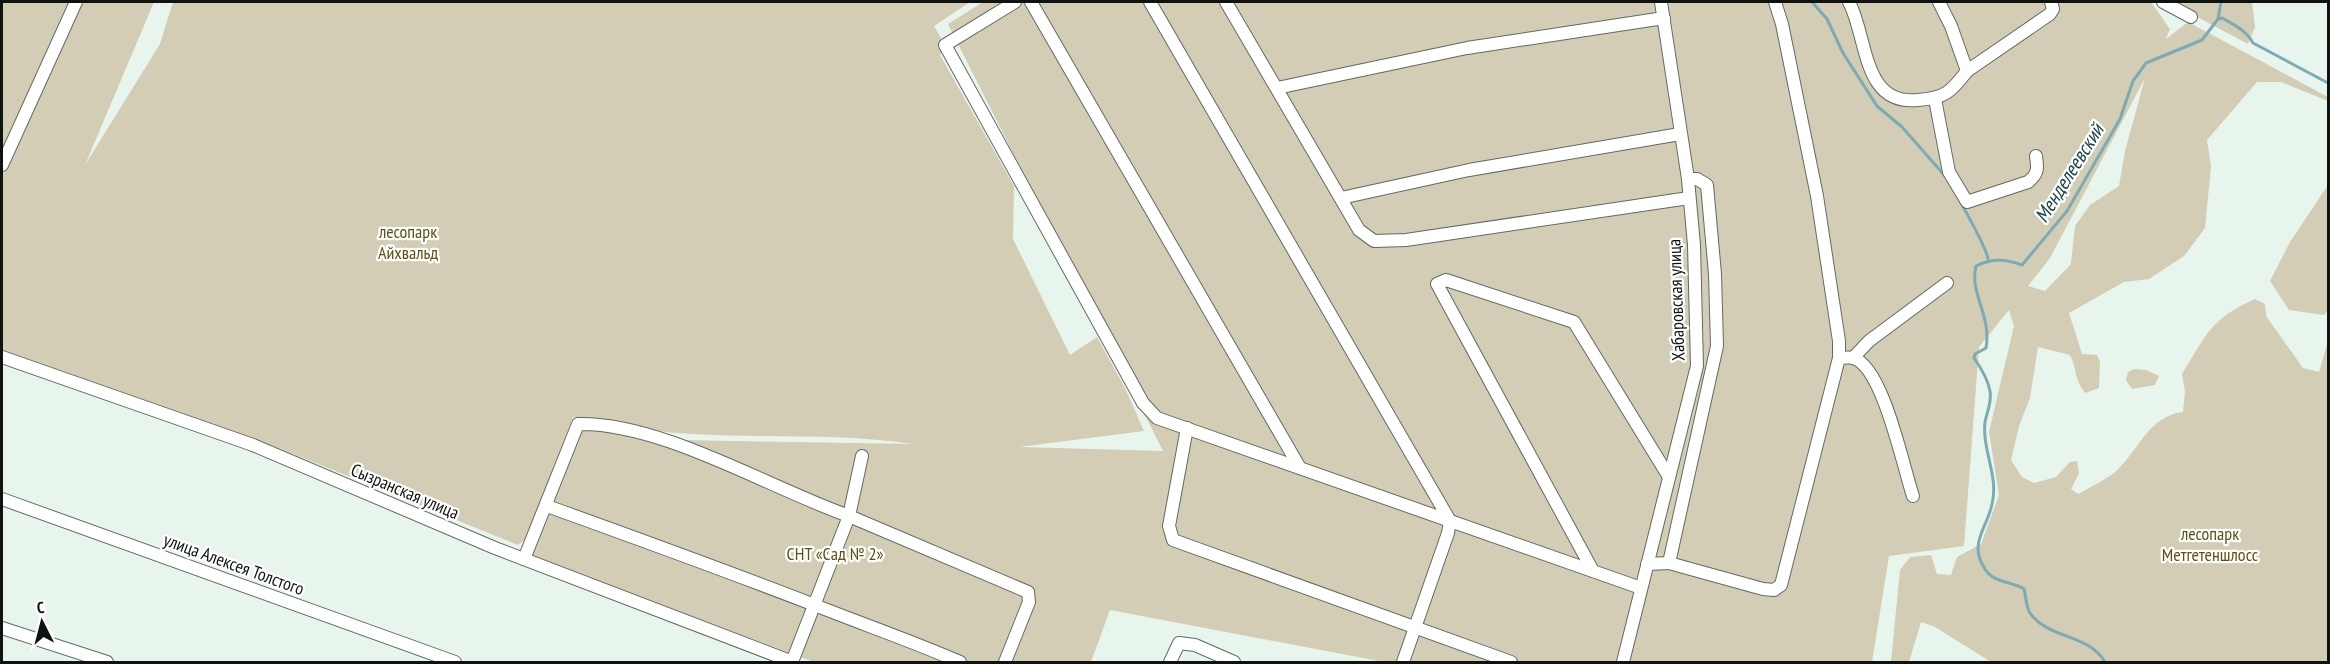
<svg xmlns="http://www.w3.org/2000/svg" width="2330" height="664" font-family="'PT Sans Narrow',sans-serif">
	<rect width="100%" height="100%" fill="#e8f5ec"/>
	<!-- green -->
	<g fill="#d2cdb4" fill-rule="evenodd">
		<path d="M2,2H154L85,165L160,44L173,2H970L934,26L945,45L940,55L1014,186L1013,239L1070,355L1097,337L1125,388L1144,431L1019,447L1163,451L948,24L983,2H2151L2170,29L2166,39L2188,22L2328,97V101L2281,82H2257L2207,140L2211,166L2205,228L2184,256L2149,279L2124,282L2069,313L2082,354L2097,355L2100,362L2099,388L2085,393C2073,376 2078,372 2070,355L2038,347L2030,398L2019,426L2011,460L2022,477L2034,483L2056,477L2070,462L2077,461L2079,473L2071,489L2078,494C2090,487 2104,481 2115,472C2138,452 2148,416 2183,412L2185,392L2182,374C2207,334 2210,319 2255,299L2265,304L2266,316L2303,368L2319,372L2328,341V662H1991L1935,627L1921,622L1909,662H1891L1900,570L1910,557L1931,555L1937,574L1951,575L1957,557L1981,544L1999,495L1989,432L2014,326L2009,310L1979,347L1964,546L1889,556L1872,662H1384L1110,610L1091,662H814L522,553L575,419L678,440L913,444C834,432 755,439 676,433C641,430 608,417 573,417L527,538L518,545L259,440L2,358ZM2145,78L2125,151L2119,186L2090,205L2075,226L2071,264L2045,291L2028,286L2050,258Z"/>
		<path d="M2169,2H2252L2255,27L2248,44Z"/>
		<path d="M2328,185V311L2324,315L2289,310L2270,281L2290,242Z"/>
		<path d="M2134,369L2146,370L2159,376L2155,385L2132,389L2126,380L2128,372Z"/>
	</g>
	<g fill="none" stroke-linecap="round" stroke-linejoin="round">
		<!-- stream -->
		<g stroke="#7babb4" stroke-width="3">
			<path d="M1812,2L1827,19L1843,53L1877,106L1902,127L1946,177"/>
			<path d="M2218,19L2222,18C2234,25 2246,30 2253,43L2328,83"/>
			<path d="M1960,201C1966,212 1987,249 1988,259"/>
			<path d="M2105,662C2089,634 2048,639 2030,613C2026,607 2026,596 2024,589C2012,581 1993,583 1985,569C1968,543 1987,529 1992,504C1999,476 1982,451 1985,422C1987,411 1992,404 1990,391C1988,379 1981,368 1974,358L1975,354L1986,348C1992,316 1969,293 1976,266C1992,258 2006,259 2022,265L2067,211L2120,119L2133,81L2146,63L2202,40L2218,19L2221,2"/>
		</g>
		<!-- minor casing -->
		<g stroke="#606b63" stroke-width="14">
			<g id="minor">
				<path d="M1015,2L945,45L1143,403L1157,418L1641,588"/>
				<path d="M1031,2L1300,468"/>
				<path d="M1150,2L1450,521L1448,533L1403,662"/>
				<path d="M1226,2L1359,230L1374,241L1406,240L1689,198"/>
				<path d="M1849,2C1868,38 1862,106 1918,100C1945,98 1951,92 1967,71L1951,26L1939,2"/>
				<path d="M2163,2L2191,17"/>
				<path d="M1967,71L2050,14L2053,9L2051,2"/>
				<path d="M1277,88L1467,48L1664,18"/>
				<path d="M1935,99L1949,172L1967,202L2028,182C2038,174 2038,169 2036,156"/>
				<path d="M2,165L76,2"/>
				<path d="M1341,198L1469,170L1680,134"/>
				<path d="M2,357L253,445L495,548L793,662"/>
				<path d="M1839,358C1843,358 1849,357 1853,358C1883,366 1903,467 1913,496"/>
				<path d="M1853,358L1869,341L1947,283"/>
				<path d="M1187,428L1169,526L1173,540L1511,662"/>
				<path d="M862,456L849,516L1028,592L1029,602L1005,662"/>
				<path d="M2,499L455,662"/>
				<path d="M547,506C636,538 724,570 812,604C862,624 912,641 960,662"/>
				<path d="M524,559L578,424C661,422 769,488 849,516L792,662"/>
				<path d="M1669,563L1763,589L1774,590L1781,585L1839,358V341L1817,196L1782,24L1775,2"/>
				<path d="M1647,564L1669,563L1717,346L1715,274L1707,185L1697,179H1688"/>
				<path d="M1593,571L1437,284L1446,280L1574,322L1669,477"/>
				<path d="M2,628L107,662"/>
				<path d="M1170,662L1179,643L1195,645L1234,662"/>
				<path d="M1623,662L1697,366L1694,245L1688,179L1661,2"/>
			</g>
		</g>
		<!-- minor -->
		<use href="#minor" stroke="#fff" stroke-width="12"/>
	</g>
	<g text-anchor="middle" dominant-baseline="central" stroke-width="4.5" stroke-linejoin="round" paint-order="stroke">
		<!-- park labels -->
		<g font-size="18" fill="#5d510f" stroke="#fff">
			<text x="408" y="231">лесопарк<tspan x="408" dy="21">Айхвальд</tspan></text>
			<text x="2210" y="533">лесопарк<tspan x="2210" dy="21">Метгетеншлосс</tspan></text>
			<text x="835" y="553">СНТ «Сад № 2»</text>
		</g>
		<!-- street labels -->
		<g font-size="18" fill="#0e1310" stroke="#fff">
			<text transform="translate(1676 300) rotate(-92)">Хабаровская улица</text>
			<text transform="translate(405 491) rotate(23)">Сызранская улица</text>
			<text transform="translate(234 564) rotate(20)">улица Алексея Толстого</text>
		</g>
		<!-- water labels -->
		<g font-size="20" font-style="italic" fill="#18444c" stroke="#fff">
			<text transform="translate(2069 173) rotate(-58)">Менделеевский</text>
		</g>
	</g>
	<!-- border -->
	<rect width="2330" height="664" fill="none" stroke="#0e1310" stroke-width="6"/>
	<!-- north arrow -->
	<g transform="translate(42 622) rotate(354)" stroke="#ffffff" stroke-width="4.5" paint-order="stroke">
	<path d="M0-4.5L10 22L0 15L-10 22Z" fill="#0e1310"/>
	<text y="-9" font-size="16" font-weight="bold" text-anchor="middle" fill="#0e1310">С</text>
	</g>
</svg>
